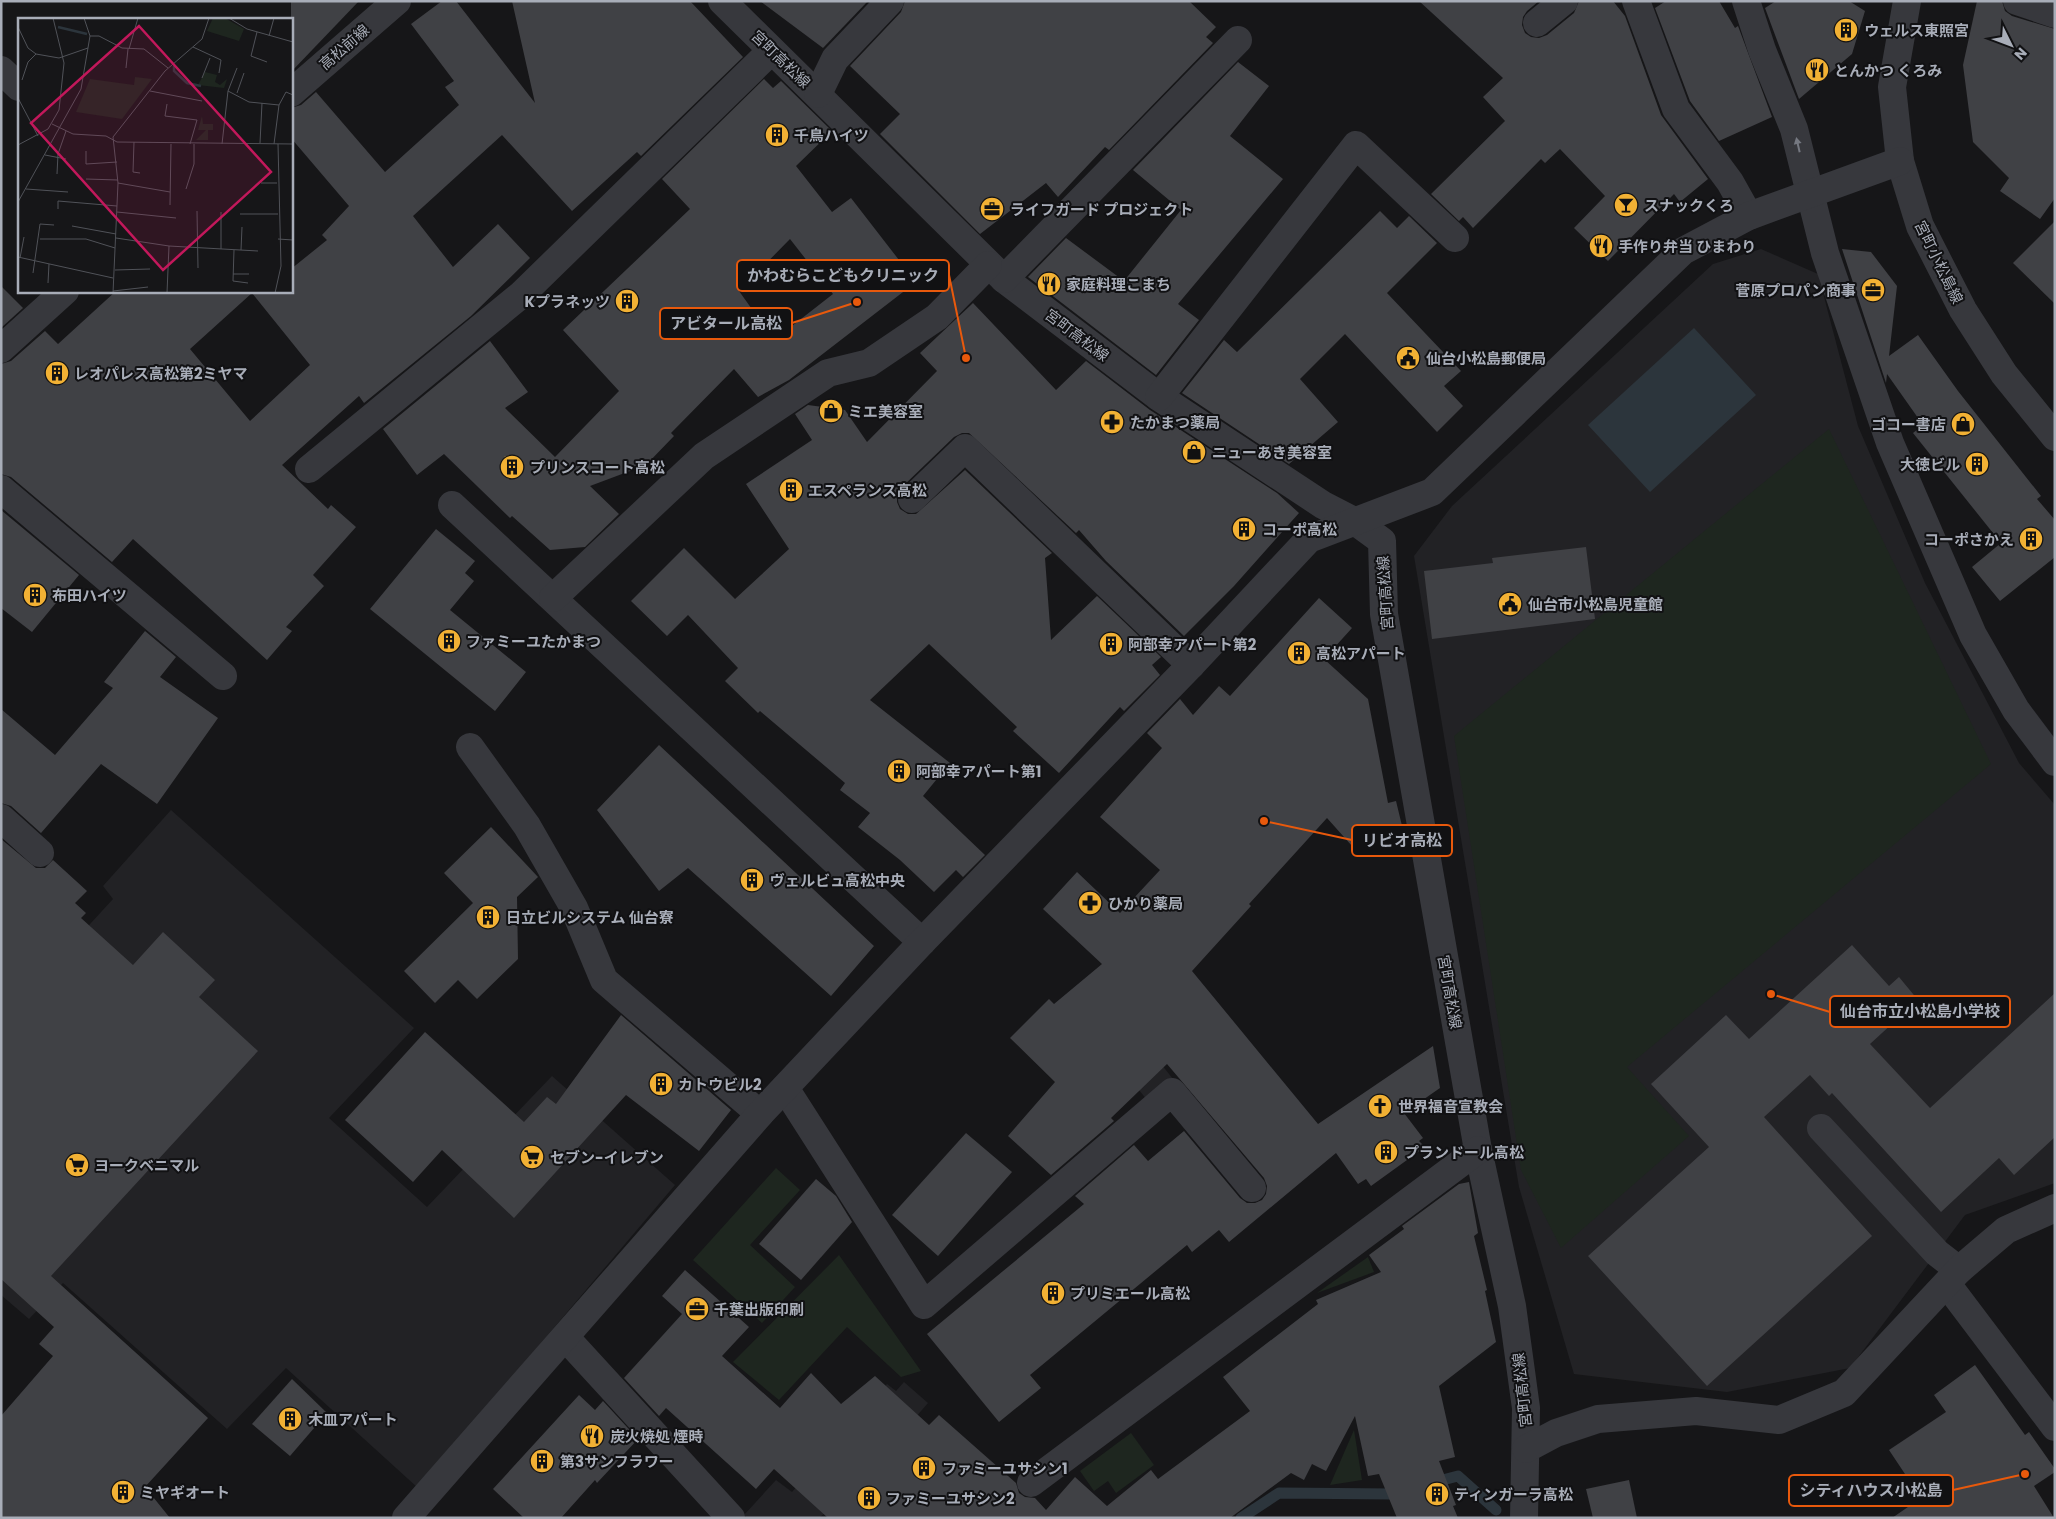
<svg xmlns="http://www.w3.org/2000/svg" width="2056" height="1519" font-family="Poppins,'Noto Sans JP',sans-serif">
	<rect width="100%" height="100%" fill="#161618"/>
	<!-- built -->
	<g fill="#222225">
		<path d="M1761,249L1818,274L1858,426L1925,583L2019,763L2055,805V1183L1965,1215L1850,1368L1727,1392L1574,1374L1519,1187L1414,556L1452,506L1713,264Z"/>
		<path d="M171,810L414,1028L329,1118L427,1207L552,1076L675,1185L418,1488L286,1368L227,1429L63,1283L29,1319L1,1295V1021L113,899L103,886Z"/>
		<path d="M1146,1045L1173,1079L1147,1100L1120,1066Z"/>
		<path d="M904,1382L928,1403L896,1440L872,1472L819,1518H747L744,1515L776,1480L792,1492L887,1384L896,1391Z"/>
	</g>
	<!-- green -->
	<g fill="#1e261f">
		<path d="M1829,429L1991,764L1627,1067L1689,1136L1561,1248L1521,1170L1454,736Z"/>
		<path d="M776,1168L800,1190L750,1245L795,1287L762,1323L693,1260Z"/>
		<path d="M839,1255L921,1371L901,1377L847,1327L779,1400L733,1362Z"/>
		<path d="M1368,1257L1374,1272L1317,1293Z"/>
		<path d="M1354,1430L1362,1480L1330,1485Z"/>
		<path d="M1131,1433L1154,1465L1116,1493L1108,1481L1094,1491L1080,1471Z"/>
	</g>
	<!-- water -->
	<path fill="#2c353c" d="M1694,328L1756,395L1650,492L1588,425Z"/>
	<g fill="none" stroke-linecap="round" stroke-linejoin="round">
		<!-- stream -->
		<g stroke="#2c353c" stroke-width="11">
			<path d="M1431,1483L1458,1476L1496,1510"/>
			<path d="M1241,1518L1279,1493L1393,1494L1402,1492"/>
		</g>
	</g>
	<!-- building -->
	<g fill="#404145" fill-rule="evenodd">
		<path d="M291,1H359L291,72Z"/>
		<path d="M442,1H456L535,103L512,1H690L743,57L641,156L637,152L572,211L502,135L413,216L453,267L498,224L530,258L471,316L364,403L359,396L282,465L328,509L331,505L356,527L313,575L324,586L286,627L292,631L267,660L133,539L112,562L11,477L1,474V364L11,361L45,331L58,344L116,291H291V269L327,240L322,235L349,206L291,138V108L301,105L316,92L385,172L459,105L445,87L454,81L411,24ZM252,293L310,365L250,421L190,349Z"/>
		<path d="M760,1H868L823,48Z"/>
		<path d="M905,1H1189L1216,27L1206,37L1213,43L1109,150L1105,147L1058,197L1046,183L980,234L880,134L900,114L850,66L901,12Z"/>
		<path d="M1419,1H1539L1527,11L1523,17L1522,25L1525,33L1531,37L1539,38L1547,35L1574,13L1579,1H1613L1625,16L1661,115L1708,179L1680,202L1674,194L1608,261L1574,228L1605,196L1560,149L1545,163L1541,159L1473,228L1463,217L1459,221L1431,194L1505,121L1483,97L1503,78Z"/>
		<path d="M1666,1H1719L1735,28L1738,26L1772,117L1719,141L1690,101L1655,8Z"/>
		<path d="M1776,1H1849L1865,11L1852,54L1799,99L1765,8Z"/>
		<path d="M1977,1H2002L2005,11L2012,16L2055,29V198L2040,219L2000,191L2009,178L1973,142L1963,65Z"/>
		<path d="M1238,62L1269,86L1230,136L1283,179L1178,304L1199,320L1156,375L1028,277L1066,238L1124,281L1181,210L1133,170Z"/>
		<path d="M764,79L773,88L781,81L832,131L796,166L832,212L851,198L916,282L789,380L758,397L734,369L671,433L674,436L646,465L590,486L619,514L585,547L550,550L512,516L510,518L444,454L417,475L383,429L490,341L528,392L505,408L555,457L619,391L563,330L690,209L662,179ZM790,239L833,294L774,340L739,291Z"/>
		<path d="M1380,211L1397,228L1409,216L1437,243L1387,293L1461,371L1444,386L1463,406L1437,432L1345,334L1300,379L1338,422L1289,464L1182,393L1224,340L1237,352Z"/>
		<path d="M2055,221V304L2013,263Z"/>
		<path d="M1842,249L1871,252L1897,286L1889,356L1918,335L1958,391L2041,496L2037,499L2055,520V557L2000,601L1972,567L2001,543L1913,433L1923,425L1887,374L1886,383Z"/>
		<path d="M1,286L23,308L1,328Z"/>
		<path d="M973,303L1056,390L1086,361L1150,410L1277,493L1299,513L1234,586L1184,636L1106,561L1079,530L1076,533L969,433H962L954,437L901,488L897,495V502L900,509L908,514H916L965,470L1052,553L1045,558L1051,640L1097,596L1161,657L1152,665L1160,675L1124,711L1120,707L1059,773L1013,731L1017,727L929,644L870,700L950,763L923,796L985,855L963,877L956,870L934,892L900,860L858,827L870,813L840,790L845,783L760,711L758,713L725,681L738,668L688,615L667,636L631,601L684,548L735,599L789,549L746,484L812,440L795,414L808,405L845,410L867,442L937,371L920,353Z"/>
		<path d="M1,510L79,575L32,632L1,608Z"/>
		<path d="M436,529L475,561L465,573L474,581L450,610L526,672L495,711L370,609Z"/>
		<path d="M1586,547L1595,619L1432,639L1424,571L1493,563L1492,558Z"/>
		<path d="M1319,598L1352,628L1324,659L1368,699L1388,803L1396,801L1404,834L1376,842L1368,833L1352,846L1327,818L1249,904L1251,906L1192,971L1318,1124L1433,1046L1440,1088L1404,1113L1423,1138L1419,1141L1425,1147L1371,1186L1366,1179L1358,1184L1336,1153L1229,1242L1219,1230L1192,1252L1187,1245L1030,1375L1041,1388L999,1422L927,1334L1084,1204L1075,1196L1134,1145L1148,1161L1184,1131L1240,1198L1247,1203H1255L1262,1200L1266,1194L1267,1186L1264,1178L1167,1064L1111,1118L1114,1121L1051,1175L1008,1136L1055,1082L1010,1038L1049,999L1054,1004L1102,964L1043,909L1077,872L1120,913L1160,870L1100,817L1162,748L1147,733L1180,699L1193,715L1219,686L1230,696Z"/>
		<path d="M145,631L176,657L160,677L218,718L157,804L101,764L41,833L11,806L1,803V709L55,755L113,688L104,682Z"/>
		<path d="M659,745L874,946L831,996L688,868L659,891L597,810Z"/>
		<path d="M491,827L538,877L517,897L518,959L477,999L458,980L435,1003L404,971L473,903L444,873Z"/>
		<path d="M1,839L36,868H45L53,860L87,891L75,903L86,913L81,918L133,965L163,932L215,980L199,997L258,1051L51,1276L208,1418L145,1487L170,1518H1V1416L53,1356L39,1344L54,1327L1,1279Z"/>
		<path d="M1852,945L1889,986L1899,977L1918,1000L1870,1044L1930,1108L2055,993V1137L2014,1175L1999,1158L1941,1212L1832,1093L1829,1096L1810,1075L1764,1117L1872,1236L1707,1386L1588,1256L1709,1147L1651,1084L1726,1015L1749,1039Z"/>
		<path d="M621,1015L731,1110L699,1151L626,1095L514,1218L442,1150L413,1182L345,1120L425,1032L524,1122L547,1097L556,1104Z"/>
		<path d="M966,1133L1012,1172L938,1256L892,1215Z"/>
		<path d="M816,1179L836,1196L852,1222L801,1280L759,1244Z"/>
		<path d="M1469,1182L1478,1233L1474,1236L1487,1290L1485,1291L1496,1342L1439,1386L1455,1457L1439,1461L1456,1505L1453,1506L1458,1518H1397L1379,1474L1368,1476L1355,1416L1326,1471L1312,1464L1304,1480L1291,1473L1230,1518H828L774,1469L756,1489L666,1408L659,1416L624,1378L682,1314L662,1296L685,1270L749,1327L722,1356L780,1408L811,1373L841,1404L875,1376L929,1425L939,1415L1016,1483L1019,1493L1025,1497L1035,1498L1046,1510L1075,1477L1107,1506L1151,1470L1158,1479L1250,1411L1223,1377L1318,1304L1316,1300L1381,1272L1369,1255L1404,1229L1402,1226L1459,1184Z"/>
		<path d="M1975,1365L2025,1435L2029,1432L2055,1469V1472L2034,1486L2054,1518H1892L1921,1498L1889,1450L1946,1412L1934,1395Z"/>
		<path d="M292,1379L327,1413L290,1456L252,1424Z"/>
		<path d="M579,1395L595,1410L603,1401L638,1439L597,1483L595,1480L561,1518H524L493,1489Z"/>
		<path d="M1629,1480L1637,1518H1593L1586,1489Z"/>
	</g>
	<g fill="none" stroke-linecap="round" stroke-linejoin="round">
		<!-- minor -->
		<g stroke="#37383d" stroke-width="28">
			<path d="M722,1L1004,279L1159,397L1323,505L1356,522L1382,541L1384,614L1478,1150L1512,1306L1526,1408L1524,1518"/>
			<path d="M1636,1L1676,109L1730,182L1749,216"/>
			<path d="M1746,1L1762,50L1794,129L1825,253L1890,443L1973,635L2016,710L2055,762"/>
			<path d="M1907,1L1892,87L1900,161L1920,226L1963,310L2004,374L2055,437"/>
			<path d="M2017,1L2055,14"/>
			<path d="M1537,23L1564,1"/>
			<path d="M1,70L19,87"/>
			<path d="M291,93L397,1"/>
			<path d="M818,94L835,59L890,1"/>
			<path d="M1004,279L1238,40"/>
			<path d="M1,349L65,291"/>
			<path d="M1159,397L1356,145L1455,238"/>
			<path d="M309,469L522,294L771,51"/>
			<path d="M1,489L223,676"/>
			<path d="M912,499L965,448L1191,665"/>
			<path d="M452,505L922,942"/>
			<path d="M553,598L704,456L828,373L869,363L937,317L988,265"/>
			<path d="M470,747L527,826L574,908L604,980L760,1114"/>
			<path d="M1,818L40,853"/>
			<path d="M785,1088L924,1305L1172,1092L1252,1188"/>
			<path d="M1821,1128L1937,1253L1959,1270"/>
			<path d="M1947,1284L2055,1427"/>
			<path d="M566,1338L731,1518"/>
			<path d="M1526,1449L1556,1433L1598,1419L1696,1411L1779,1420L1844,1393L1959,1270L2006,1230L2055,1208"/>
			<path d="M1031,1483L1478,1150"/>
			<path d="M406,1518L760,1114L922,942L1191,665L1309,539L1432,492L1683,251L1749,216L1900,161"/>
		</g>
	</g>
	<!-- one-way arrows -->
	<defs><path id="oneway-solid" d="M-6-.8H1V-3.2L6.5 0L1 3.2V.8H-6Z" transform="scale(1.25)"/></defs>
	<use fill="#757881" href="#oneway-solid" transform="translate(1798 145) rotate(-103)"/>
	<!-- icons -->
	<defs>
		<g id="building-disc" transform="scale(1.25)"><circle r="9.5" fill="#f2b134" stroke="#111113"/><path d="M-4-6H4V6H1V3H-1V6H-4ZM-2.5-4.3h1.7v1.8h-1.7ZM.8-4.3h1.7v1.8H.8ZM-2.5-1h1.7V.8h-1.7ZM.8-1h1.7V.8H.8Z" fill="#111"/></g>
		<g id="restaurant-disc" transform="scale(1.25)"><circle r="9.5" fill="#f2b134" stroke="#111113"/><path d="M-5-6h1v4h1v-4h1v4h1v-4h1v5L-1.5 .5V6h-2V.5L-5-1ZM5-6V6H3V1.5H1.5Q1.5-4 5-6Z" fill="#111"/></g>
		<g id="bar-disc" transform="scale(1.25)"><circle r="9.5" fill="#f2b134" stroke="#111113"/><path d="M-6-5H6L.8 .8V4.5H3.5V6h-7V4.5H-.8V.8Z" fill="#111"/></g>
		<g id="office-disc" transform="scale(1.25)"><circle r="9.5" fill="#f2b134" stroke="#111113"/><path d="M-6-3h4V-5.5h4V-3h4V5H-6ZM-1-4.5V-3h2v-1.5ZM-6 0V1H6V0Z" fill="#111"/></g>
		<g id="civic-disc" transform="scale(1.25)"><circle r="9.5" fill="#f2b134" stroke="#111113"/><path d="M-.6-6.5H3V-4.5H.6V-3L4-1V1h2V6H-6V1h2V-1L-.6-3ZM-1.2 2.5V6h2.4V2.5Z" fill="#111"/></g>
		<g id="shop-disc" transform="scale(1.25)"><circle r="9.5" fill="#f2b134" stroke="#111113"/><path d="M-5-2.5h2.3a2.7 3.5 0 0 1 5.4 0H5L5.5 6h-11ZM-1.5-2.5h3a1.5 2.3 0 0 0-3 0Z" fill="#111"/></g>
		<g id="pharmacy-disc" transform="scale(1.25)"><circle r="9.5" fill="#f2b134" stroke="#111113"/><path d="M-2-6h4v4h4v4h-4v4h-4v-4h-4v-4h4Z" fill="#111"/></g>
		<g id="church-disc" transform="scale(1.25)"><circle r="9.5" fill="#f2b134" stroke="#111113"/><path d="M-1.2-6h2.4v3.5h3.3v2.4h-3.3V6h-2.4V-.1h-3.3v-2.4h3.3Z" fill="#111"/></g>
		<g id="supermarket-disc" transform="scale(1.25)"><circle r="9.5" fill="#f2b134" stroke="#111113"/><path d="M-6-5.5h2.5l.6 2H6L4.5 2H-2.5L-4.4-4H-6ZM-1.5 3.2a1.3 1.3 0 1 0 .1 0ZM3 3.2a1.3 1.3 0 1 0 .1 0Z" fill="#111"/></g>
	</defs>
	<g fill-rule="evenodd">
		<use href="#building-disc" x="1846" y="30"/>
		<use href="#restaurant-disc" x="1817" y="70"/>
		<use href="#building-disc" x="777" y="135"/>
		<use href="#bar-disc" x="1626" y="205"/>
		<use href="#office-disc" x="992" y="209"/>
		<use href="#restaurant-disc" x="1601" y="246"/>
		<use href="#restaurant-disc" x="1049" y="284"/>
		<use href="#office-disc" x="1873" y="290"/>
		<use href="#building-disc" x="627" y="301"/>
		<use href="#civic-disc" x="1408" y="358"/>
		<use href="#building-disc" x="57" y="373"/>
		<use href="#shop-disc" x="831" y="411"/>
		<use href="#pharmacy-disc" x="1112" y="422"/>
		<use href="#shop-disc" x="1963" y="424"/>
		<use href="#shop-disc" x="1194" y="452"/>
		<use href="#building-disc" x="1977" y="464"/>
		<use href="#building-disc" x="512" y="467"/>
		<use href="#building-disc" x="791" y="490"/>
		<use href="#building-disc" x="1244" y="529"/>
		<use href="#building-disc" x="2031" y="539"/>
		<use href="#building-disc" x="35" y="595"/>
		<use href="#civic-disc" x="1510" y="604"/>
		<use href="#building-disc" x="449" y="641"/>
		<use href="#building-disc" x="1111" y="644"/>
		<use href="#building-disc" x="1299" y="653"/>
		<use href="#building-disc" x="899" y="771"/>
		<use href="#building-disc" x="752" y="880"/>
		<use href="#pharmacy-disc" x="1090" y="903"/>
		<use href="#building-disc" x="488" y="917"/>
		<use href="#building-disc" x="661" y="1084"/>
		<use href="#church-disc" x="1380" y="1106"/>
		<use href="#building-disc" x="1386" y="1152"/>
		<use href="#supermarket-disc" x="532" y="1157"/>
		<use href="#supermarket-disc" x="77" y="1165"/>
		<use href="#building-disc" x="1053" y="1293"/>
		<use href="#office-disc" x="697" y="1309"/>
		<use href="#building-disc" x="290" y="1419"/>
		<use href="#restaurant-disc" x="592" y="1436"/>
		<use href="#building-disc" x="542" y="1461"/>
		<use href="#building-disc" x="924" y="1468"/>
		<use href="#building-disc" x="123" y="1492"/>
		<use href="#building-disc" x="1437" y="1494"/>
		<use href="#building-disc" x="869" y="1498"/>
	</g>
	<g text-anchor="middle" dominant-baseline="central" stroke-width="4" stroke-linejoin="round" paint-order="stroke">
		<!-- poi labels -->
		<g font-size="15" font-weight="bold" fill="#a8adb8" stroke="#111113" text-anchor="start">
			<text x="1864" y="30">ウェルス東照宮</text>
			<text x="1834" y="70">とんかつ くろみ</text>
			<text x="794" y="135">千鳥ハイツ</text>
			<text x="1644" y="205">スナックくろ</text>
			<text x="1010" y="209">ライフガード プロジェクト</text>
			<text x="1618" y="246">手作り弁当 ひまわり</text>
			<text x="1066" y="284">家庭料理こまち</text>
			<text x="1856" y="290" text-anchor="end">菅原プロパン商事</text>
			<text x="610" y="301" text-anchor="end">Kプラネッツ</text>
			<text x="1426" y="358">仙台小松島郵便局</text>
			<text x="74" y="373">レオパレス高松第2ミヤマ</text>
			<text x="848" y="411">ミエ美容室</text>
			<text x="1130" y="422">たかまつ薬局</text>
			<text x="1946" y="424" text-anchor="end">ゴコー書店</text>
			<text x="1212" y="452">ニューあき美容室</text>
			<text x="1960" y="464" text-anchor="end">大徳ビル</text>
			<text x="530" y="467">プリンスコート高松</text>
			<text x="808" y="490">エスペランス高松</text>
			<text x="1262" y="529">コーポ高松</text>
			<text x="2014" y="539" text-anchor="end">コーポさかえ</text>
			<text x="52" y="595">布田ハイツ</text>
			<text x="1528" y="604">仙台市小松島児童館</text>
			<text x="466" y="641">ファミーユたかまつ</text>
			<text x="1128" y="644">阿部幸アパート第2</text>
			<text x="1316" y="653">高松アパート</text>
			<text x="916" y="771">阿部幸アパート第1</text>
			<text x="770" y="880">ヴェルビュ高松中央</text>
			<text x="1108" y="903">ひかり薬局</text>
			<text x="506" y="917">日立ビルシステム 仙台寮</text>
			<text x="678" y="1084">カトウビル2</text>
			<text x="1398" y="1106">世界福音宣教会</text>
			<text x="1404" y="1152">プランドール高松</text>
			<text x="550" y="1157">セブン-イレブン</text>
			<text x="94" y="1165">ヨークベニマル</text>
			<text x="1070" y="1293">プリミエール高松</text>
			<text x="714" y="1309">千葉出版印刷</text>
			<text x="308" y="1419">木皿アパート</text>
			<text x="610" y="1436">炭火焼処 煙時</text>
			<text x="560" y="1461">第3サンフラワー</text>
			<text x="942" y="1468">ファミーユサシン1</text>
			<text x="140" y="1492">ミヤギオート</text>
			<text x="1454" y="1494">ティンガーラ高松</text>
			<text x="886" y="1498">ファミーユサシン2</text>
		</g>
		<!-- street labels -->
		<g font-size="15" fill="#a8adb8" stroke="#111113">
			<text transform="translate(344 47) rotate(-41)">高松前線</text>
			<text transform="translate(781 59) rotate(44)">宮町高松線</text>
			<text transform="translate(1939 262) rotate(64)">宮町小松島線</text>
			<text transform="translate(1077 335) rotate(37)">宮町高松線</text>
			<text transform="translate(1385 593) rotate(-94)">宮町高松線</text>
			<text transform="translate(1450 992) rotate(80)">宮町高松線</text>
			<text transform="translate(1522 1390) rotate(-96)">宮町高松線</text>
		</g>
	</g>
	<!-- overview -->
	<g transform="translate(18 18)">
		<rect width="275" height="275" fill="#161618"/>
		<path d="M195,0H207L226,11L221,23L189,13ZM187,54L199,57L197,64L202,67L209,61L206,70L180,67ZM117,59L134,61L104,101L58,94L72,61L116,67ZM184,98L185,106H195V112H190V122H178L188,112H180Z" fill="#1e261f"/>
		<path fill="none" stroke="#2c353c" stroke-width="2.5" d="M40,9L69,16M156,48V53L169,65L183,68"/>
		<path fill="none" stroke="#505258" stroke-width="1" d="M66,0L72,18H81L104,30L126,31L150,50M211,0L229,11L275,24M0,9L10,30L18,36L41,40L70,30M239,14L233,38L249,44M251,18L256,0M175,29L203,42L201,55M111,31L120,0M108,50L110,31M184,60L192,40M4,62L10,44L18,36M132,73L184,83M210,73L219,50M219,75L226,55M0,80L20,118M149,86L147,98L179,102L172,126M34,106L55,116L88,118L99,124L275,126M116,124L115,154L122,155M242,125L244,85M204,126L210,73L231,84L261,87M256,126L261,87L268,74L275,77M0,127L30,111L41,92L46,45L35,0M68,133V146L99,144M27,137L48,141M39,156L40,136L48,113M68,161L100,162M100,165L152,174M243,165H259M8,171L50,174M168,171L176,146V126M0,184L63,71L72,18M152,187L153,126M40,191V183L99,188M179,193L180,250M99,194L158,200M222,196H260M54,208L98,216M98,220L151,228L149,275M22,221H68L97,230M260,221L275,222M151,228L240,233M203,231V194M216,232L215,263L230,265M223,232L224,209M0,239L95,260M2,240L6,219M97,252L132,251M15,255L22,206L36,207M215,256H231M30,265L31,246M95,273L130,269M95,275L100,165L95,119L147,53L184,21L191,0M257,275L263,248L260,126"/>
		<path fill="#c2185b" fill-opacity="0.15" stroke="#c2185b" stroke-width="2.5" d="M121,8L253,154L145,252L13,105Z"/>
		<rect width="275" height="275" fill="none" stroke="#a8adb8" stroke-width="2.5"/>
	</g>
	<!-- callouts -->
	<path fill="none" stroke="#e8590c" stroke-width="2" d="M966 358L949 275M857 302L792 323M1264 821L1352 840M1771 994L1830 1012M2025 1474L1953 1490"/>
	<g fill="#e8590c" stroke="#111113" stroke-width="2">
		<circle cx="966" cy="358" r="5"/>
		<circle cx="857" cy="302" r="5"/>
		<circle cx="1264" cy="821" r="5"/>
		<circle cx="1771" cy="994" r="5"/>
		<circle cx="2025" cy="1474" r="5"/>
	</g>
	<g fill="#111113" stroke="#e8590c" stroke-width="2">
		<rect x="737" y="260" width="212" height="31" rx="5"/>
		<rect x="660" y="308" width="132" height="31" rx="5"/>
		<rect x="1352" y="825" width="100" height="31" rx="5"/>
		<rect x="1830" y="996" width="180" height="31" rx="5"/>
		<rect x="1789" y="1475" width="164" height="31" rx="5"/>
	</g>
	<g font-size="16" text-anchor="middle" font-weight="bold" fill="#a8adb8">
		<text x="843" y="281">かわむらこどもクリニック</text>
		<text x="726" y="329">アビタール高松</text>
		<text x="1402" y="846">リビオ高松</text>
		<text x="1920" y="1017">仙台市立小松島小学校</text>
		<text x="1871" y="1496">シティハウス小松島</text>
	</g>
	<!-- border -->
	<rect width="2056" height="1519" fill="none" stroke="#a8adb8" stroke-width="5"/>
	<!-- north arrow -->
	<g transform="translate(2011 45) rotate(132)" stroke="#111113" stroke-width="4" paint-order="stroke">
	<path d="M0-4L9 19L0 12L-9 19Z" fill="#a8adb8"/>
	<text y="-8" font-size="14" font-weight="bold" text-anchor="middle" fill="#a8adb8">N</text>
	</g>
</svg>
